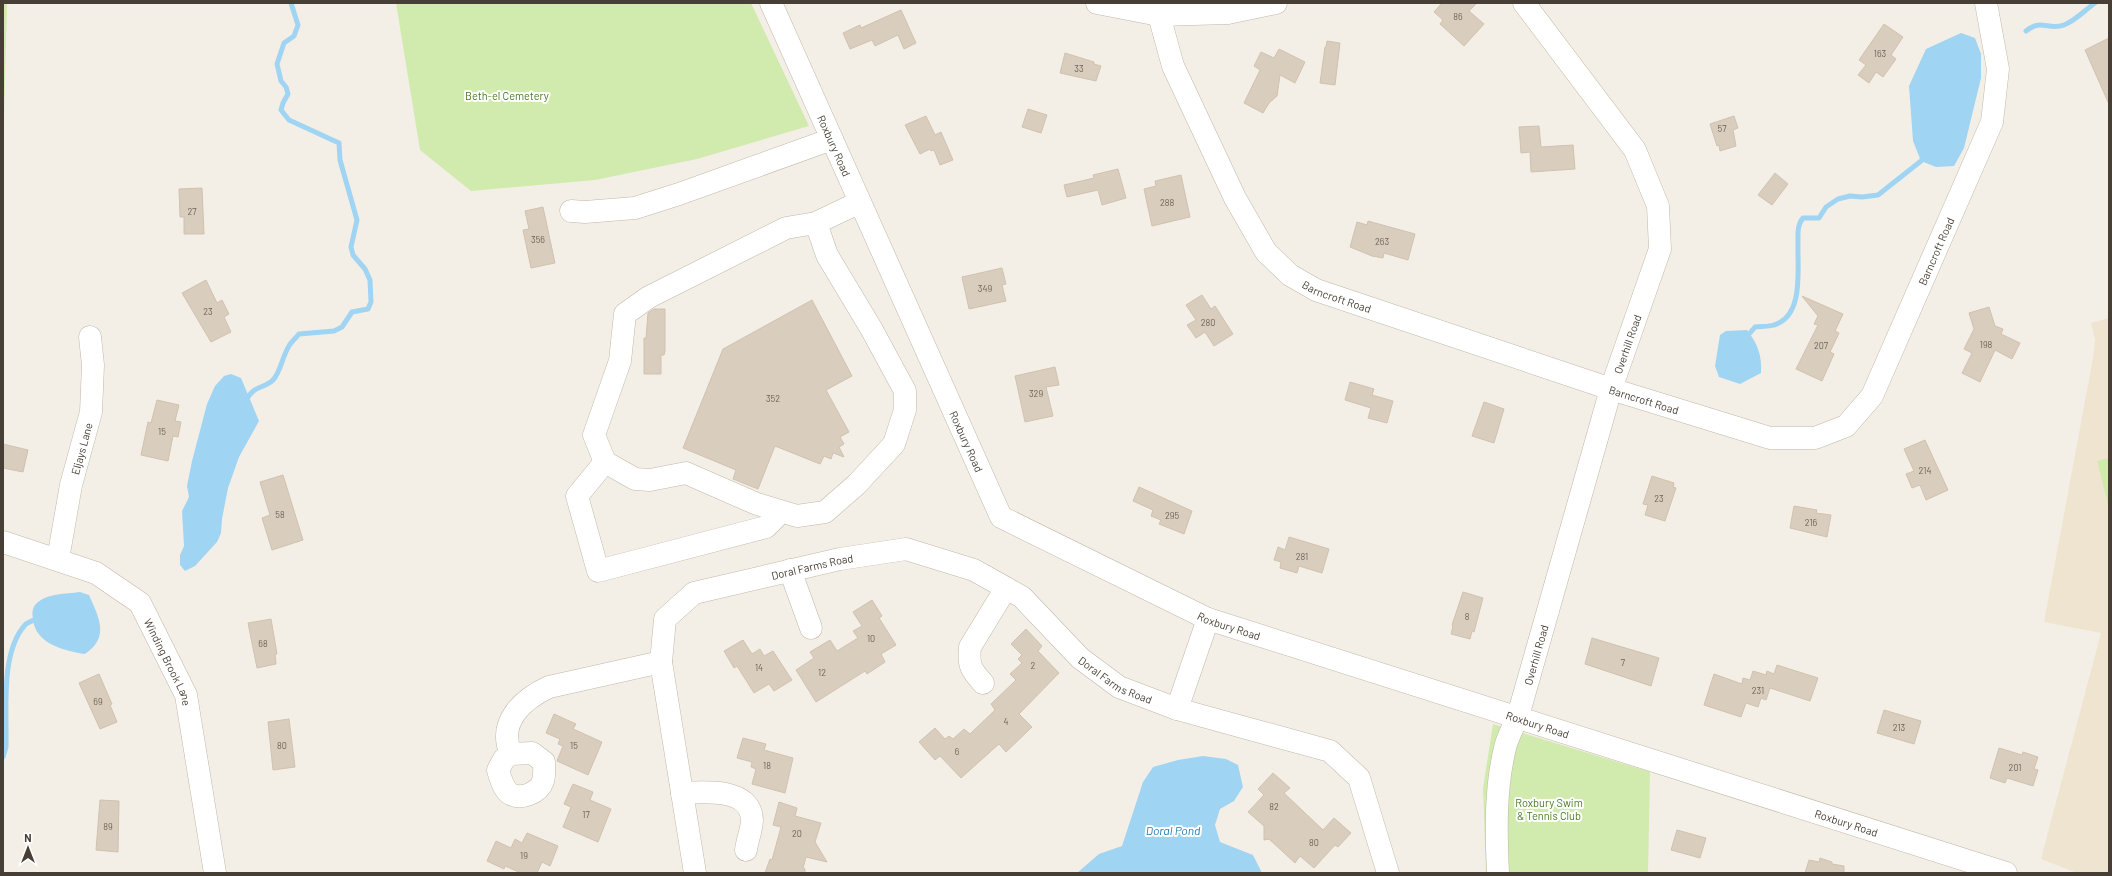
<svg xmlns="http://www.w3.org/2000/svg" width="2112" height="876" font-family="Barlow,sans-serif">
	<rect width="100%" height="100%" fill="#f4efe6"/>
	<!-- education -->
	<path fill="#eee4cf" d="M2109,318V873H2077L2041,859L2101,633L2044,622L2093,358L2095,340L2091,323Z"/>
	<!-- green -->
	<g fill="#d1eaad">
		<path d="M3,3H7L4,120H3Z"/>
		<path d="M396,3H751L809,126L697,159L595,180L471,191L420,150Z"/>
		<path d="M2109,458V508L2097,461Z"/>
		<path d="M1493,724L1650,772L1648,873H1486L1483,788Z"/>
	</g>
	<!-- water -->
	<g fill="#a0d4f3">
		<path d="M1961,33L1975,38L1981,54V78L1964,148L1954,166L1936,167L1921,161L1913,141L1909,86L1926,49Z"/>
		<path d="M1747,330C1758,344 1762,356 1761,373L1740,384L1719,377L1715,366L1720,335L1726,331Z"/>
		<path d="M231,374L241,378L259,421L239,457L228,488L222,519L221,533L217,542L195,566L185,571L180,565V555L184,546L182,511L189,497L187,486L192,461L207,404L215,386L224,376Z"/>
		<path d="M80,592L89,595C99,618 110,637 85,654C65,651 35,644 33,619C32,614 32,608 36,604C46,593 66,594 80,592Z"/>
		<path d="M1203,756L1226,759L1238,765L1243,787L1234,801L1220,809L1215,825L1220,842L1253,855L1262,873H1077L1099,854L1122,846L1143,782L1153,767L1178,760Z"/>
	</g>
	<g fill="none" stroke-linecap="round" stroke-linejoin="round">
		<!-- stream -->
		<g stroke="#a0d4f3" stroke-width="5">
			<path d="M2026,31C2042,18 2048,31 2064,25C2075,21 2085,10 2095,3"/>
			<path d="M1750,333L1755,327C1761,326 1768,327 1774,325C1805,316 1797,267 1798,242C1798,234 1797,225 1803,218H1819L1826,207L1838,199L1850,196L1862,197L1878,195L1921,161L1924,156"/>
			<path d="M246,401C253,385 264,389 273,380C281,371 282,357 289,346C291,342 296,338 299,334L334,331L342,327L352,312L368,309L371,302L370,280L365,269L353,255L351,247L357,220L340,160L339,143L289,120L281,110L283,103L288,94L286,87L281,81L277,64L284,43L294,36L298,25L291,3"/>
			<path d="M3,757L6,747C7,711 0,653 25,625C28,622 35,620 39,618"/>
		</g>
	</g>
	<!-- building -->
	<g fill="#d9cdbe" stroke="#d1c2ae">
		<path d="M1442,3H1477L1469,11L1484,24L1464,46L1440,24L1443,20L1434,12Z"/>
		<path d="M901,10L916,43L904,49L898,35L875,46L872,40L850,49L843,33L860,25L861,28Z"/>
		<path d="M1884,24L1903,37L1891,55L1896,59L1883,77L1876,72L1869,83L1858,75L1866,65L1859,60Z"/>
		<path d="M2109,38V104L2085,50Z"/>
		<path d="M1327,41L1340,43L1335,85L1320,83L1325,47H1326Z"/>
		<path d="M1279,49L1305,62L1295,83L1280,75L1277,96L1269,103L1263,113L1244,103L1260,70L1254,66L1261,52L1274,58Z"/>
		<path d="M1065,53L1094,62V64L1101,66L1096,81L1060,73Z"/>
		<path d="M1028,109L1047,115L1041,133L1022,127Z"/>
		<path d="M926,116L935,135L941,132L953,160L940,165L934,150L931,151L930,149L920,154L905,125Z"/>
		<path d="M1734,116L1738,128L1733,130L1736,146L1720,151L1719,145L1717,146L1710,124Z"/>
		<path d="M1539,126L1541,147L1573,145L1575,169L1531,172L1530,152L1521,153L1519,127Z"/>
		<path d="M1118,169L1126,198L1102,205L1098,190L1067,197L1064,185L1094,178L1093,175Z"/>
		<path d="M1775,173L1788,184L1772,205L1758,195Z"/>
		<path d="M1181,175L1190,217L1152,226L1144,189L1156,186L1155,181Z"/>
		<path d="M202,188L204,234H184V217H180L179,189Z"/>
		<path d="M543,207L555,263L531,268L523,230L529,229L525,211Z"/>
		<path d="M1368,221L1415,234L1408,260L1384,253L1383,258L1372,256L1350,247L1357,222L1367,225Z"/>
		<path d="M1002,268L1006,284L1002,285L1006,301L969,309L962,277Z"/>
		<path d="M206,280L217,303L222,300L229,314L224,317L231,332L211,342L182,293Z"/>
		<path d="M1202,295L1211,309L1215,306L1233,334L1214,346L1205,332L1196,338L1187,325L1196,320L1186,305Z"/>
		<path d="M1802,296L1843,314L1835,331L1839,333L1830,352L1834,354L1822,381L1796,369L1818,325L1814,324L1818,316Z"/>
		<path d="M812,300L852,376L826,390L849,432L840,437L844,444L839,447L844,457L833,453L831,459L824,456L820,464L775,446L758,489L733,479L736,470L683,448L723,349Z"/>
		<path d="M1989,307L1995,326L2003,329L2001,334L2020,343L2012,359L1995,350L1980,382L1962,373L1972,353L1964,349L1974,329L1969,313Z"/>
		<path d="M654,309H665V351L664,355H661V374H644V338H646L648,313Z"/>
		<path d="M1055,367L1059,385L1046,387L1053,416L1025,422L1015,376Z"/>
		<path d="M1350,382L1374,389L1372,395L1393,401L1387,423L1368,418L1371,408L1345,400Z"/>
		<path d="M157,400L179,405L175,421L181,422L178,437L173,436L168,461L141,455L148,422L151,423Z"/>
		<path d="M1484,402L1504,409L1494,443L1472,436Z"/>
		<path d="M1925,440L1948,490L1926,500L1920,485L1912,488L1906,474L1914,471L1904,449Z"/>
		<path d="M3,444L28,450L23,472L3,468Z"/>
		<path d="M283,475L303,540L272,550L262,518L270,515L260,482Z"/>
		<path d="M1652,476L1674,483L1673,487L1676,488L1665,521L1645,515L1648,505L1643,504Z"/>
		<path d="M1139,487L1192,511L1184,534L1159,524L1161,520L1151,516L1153,510L1133,501Z"/>
		<path d="M1794,506L1817,510L1816,513L1831,515L1827,537L1790,528Z"/>
		<path d="M1289,537L1329,549L1322,573L1299,566L1297,573L1280,568L1281,562L1274,560L1278,547L1285,550Z"/>
		<path d="M1463,592L1483,598L1474,632L1472,631L1470,639L1451,634L1453,626L1452,625Z"/>
		<path d="M872,600L882,616L879,618L896,645L881,654L885,662L867,674L865,671L816,702L796,670L814,658L810,652L830,640L837,651L858,638L853,631L862,626L853,612Z"/>
		<path d="M271,619L277,654H275L276,664L257,668L248,623Z"/>
		<path d="M1026,629L1042,646L1038,651L1059,673L1019,714L1032,727L1006,752L999,744L961,778L940,756L935,760L919,742L935,728L945,739L949,736L953,739L964,729L970,734L995,710L991,704L1016,680L1010,674L1022,663L1018,659L1022,655L1011,644Z"/>
		<path d="M1592,638L1659,658L1651,686L1585,664Z"/>
		<path d="M743,640L752,654L760,649L764,656L773,651L792,680L774,691L769,684L754,693L737,666L734,668L724,651Z"/>
		<path d="M1777,665L1818,678L1810,701L1770,688L1766,700L1761,698L1758,707L1746,703L1741,717L1704,705L1714,674L1742,684L1743,678L1750,680L1753,671L1766,675L1767,671L1774,674Z"/>
		<path d="M99,674L112,704L110,705L117,722L100,729L79,683Z"/>
		<path d="M1884,710L1921,721L1914,744L1877,733Z"/>
		<path d="M554,714L576,724L573,729L602,742L588,775L557,761L563,746L558,744L560,739L546,733Z"/>
		<path d="M289,719L295,767L273,770L268,722Z"/>
		<path d="M743,738L766,744L764,750L793,758L785,793L752,784L756,769L751,767L752,762L737,758Z"/>
		<path d="M1999,748L2022,755L2023,752L2038,757L2034,769L2038,770L2033,786L2007,778L2005,783L1990,778Z"/>
		<path d="M1273,773L1290,788L1284,793L1323,830L1334,818L1351,833L1338,847L1335,845L1314,868L1300,856L1295,863L1269,839L1264,840V826L1248,812L1264,795L1258,789Z"/>
		<path d="M573,784L593,792L590,800L611,809L598,842L563,827L571,807L564,804Z"/>
		<path d="M100,800L119,801L118,852L96,850Z"/>
		<path d="M779,802L797,808L795,816L821,823L815,842L827,862L806,857L803,868L805,869V873H765L770,859L772,860L781,827L773,825Z"/>
		<path d="M1677,830L1706,838L1700,858L1671,850Z"/>
		<path d="M527,833L558,846L550,866L542,862L537,873H521L505,866L504,869L487,861L496,841L511,848L515,839L522,843Z"/>
		<path d="M1820,858L1832,862V864L1844,866V873H1805L1809,860L1819,862Z"/>
	</g>
	<g fill="none" stroke-linecap="round" stroke-linejoin="round">
		<!-- minor casing -->
		<g stroke="#c0b7a8" stroke-width="23">
			<g id="minor">
				<path id="s1" d="M771,3L1001,517L1208,619L2006,873"/>
				<path d="M1097,3L1159,15L1228,13L1276,3"/>
				<path id="s2" d="M1159,15L1173,66L1235,198L1266,252L1290,275L1316,290L1611,389L1770,438H1815L1846,426L1872,396L1992,122L1998,69L1986,3"/>
				<path d="M571,211L585,212L635,208L679,194L832,139"/>
				<path d="M816,223L827,255L872,330L905,391V410L894,444L856,485L825,512L797,516L757,504L686,473L650,480L635,479L605,462L594,435L620,361L625,314L649,297L786,228L816,223L860,202"/>
				<path d="M605,462L577,496L598,571L766,527L781,512"/>
				<path id="s3" d="M3,542L96,573L140,603L186,695L215,873"/>
				<path id="s4" d="M58,559L71,485L91,412L93,365L90,337"/>
				<path d="M790,570L811,628"/>
				<path d="M983,683C971,670 968,665 970,647L1006,588"/>
				<path d="M1177,709L1208,619"/>
				<path d="M511,754L504,759L498,770C500,777 503,788 509,793C520,801 539,793 543,781C545,775 544,768 544,762L532,753L511,754C497,722 523,699 549,687L661,662"/>
				<path d="M682,793C703,792 751,787 752,820C752,829 747,841 746,850"/>
				<path id="s5" d="M695,873L661,662L665,619L694,593L840,559L906,549L974,570L1022,597L1080,658L1119,687L1177,709L1330,751L1359,778L1388,873"/>
				<path id="s6" d="M1498,873C1496,830 1495,786 1506,744C1509,735 1514,725 1518,716L1611,389L1660,249L1658,206L1635,150L1524,3"/>
			</g>
		</g>
		<!-- minor -->
		<use href="#minor" stroke="#fff" stroke-width="22"/>
	</g>
	<g text-anchor="middle" dominant-baseline="central" stroke-width="4" stroke-linejoin="round" paint-order="stroke">
		<!-- number labels -->
		<g font-size="9" fill="#6c6257">
			<text x="1458" y="16">86</text>
			<text x="1880" y="53">163</text>
			<text x="1079" y="68">33</text>
			<text x="1722" y="128">57</text>
			<text x="1167" y="202">288</text>
			<text x="192" y="211">27</text>
			<text x="538" y="239">356</text>
			<text x="1382" y="241">263</text>
			<text x="985" y="288">349</text>
			<text x="208" y="311">23</text>
			<text x="1208" y="322">280</text>
			<text x="1986" y="344">198</text>
			<text x="1821" y="345">207</text>
			<text x="1036" y="393">329</text>
			<text x="773" y="398">352</text>
			<text x="162" y="431">15</text>
			<text x="1925" y="470">214</text>
			<text x="1659" y="498">23</text>
			<text x="280" y="514">58</text>
			<text x="1172" y="515">295</text>
			<text x="1811" y="522">216</text>
			<text x="1302" y="556">281</text>
			<text x="1467" y="616">8</text>
			<text x="871" y="638">10</text>
			<text x="263" y="643">68</text>
			<text x="1623" y="662">7</text>
			<text x="1033" y="665">2</text>
			<text x="759" y="667">14</text>
			<text x="822" y="672">12</text>
			<text x="1758" y="690">231</text>
			<text x="98" y="701">69</text>
			<text x="1006" y="721">4</text>
			<text x="1899" y="727">213</text>
			<text x="282" y="745">80</text>
			<text x="574" y="745">15</text>
			<text x="957" y="751">6</text>
			<text x="767" y="765">18</text>
			<text x="2015" y="767">201</text>
			<text x="1274" y="806">82</text>
			<text x="586" y="814">17</text>
			<text x="108" y="826">89</text>
			<text x="797" y="833">20</text>
			<text x="1314" y="842">80</text>
			<text x="524" y="855">19</text>
		</g>
		<!-- park labels -->
		<g font-size="11" fill="#497b26" stroke="#fff">
			<text x="507" y="95">Beth-el Cemetery</text>
			<text x="1549" y="802">Roxbury Swim<tspan x="1549" dy="13">&amp; Tennis Club</tspan></text>
		</g>
		<!-- street labels -->
		<g font-size="11" fill="#473f35" stroke="#fff">
			<text stroke="none"><textPath href="#s1" startOffset="156">Roxbury Road</textPath></text>
			<text stroke="none"><textPath href="#s2" startOffset="1078">Barncroft Road</textPath></text>
			<text stroke="none"><textPath href="#s2" startOffset="346">Barncroft Road</textPath></text>
			<text stroke="none"><textPath href="#s6" startOffset="548">Overhill Road</textPath></text>
			<text stroke="none"><textPath href="#s2" startOffset="670">Barncroft Road</textPath></text>
			<text stroke="none"><textPath href="#s1" startOffset="480">Roxbury Road</textPath></text>
			<text stroke="none"><textPath href="#s4" startOffset="113">Eljays Lane</textPath></text>
			<text stroke="none"><textPath href="#s5" startOffset="417">Doral Farms Road</textPath></text>
			<text stroke="none"><textPath href="#s1" startOffset="816">Roxbury Road</textPath></text>
			<text stroke="none"><textPath href="#s6" startOffset="224">Overhill Road</textPath></text>
			<text stroke="none"><textPath href="#s3" startOffset="217">Winding Brook Lane</textPath></text>
			<text stroke="none"><textPath href="#s5" startOffset="765">Doral Farms Road</textPath></text>
			<text stroke="none"><textPath href="#s1" startOffset="1140">Roxbury Road</textPath></text>
			<text stroke="none"><textPath href="#s1" startOffset="1464">Roxbury Road</textPath></text>
		</g>
		<!-- water labels -->
		<g font-size="12" font-style="italic" fill="#297ab0" stroke="#fff">
			<text x="1173" y="830">Doral Pond</text>
		</g>
	</g>
	<!-- border -->
	<rect width="2112" height="876" fill="none" stroke="#473f35" stroke-width="8"/>
	<!-- north arrow -->
	<g transform="translate(28 848)" stroke="#ffffff" stroke-width="3" paint-order="stroke">
	<path d="M0-3L7 15L0 10L-7 15Z" fill="#473f35"/>
	<text y="-6" font-size="11" font-weight="bold" text-anchor="middle" fill="#473f35">N</text>
	</g>
</svg>
